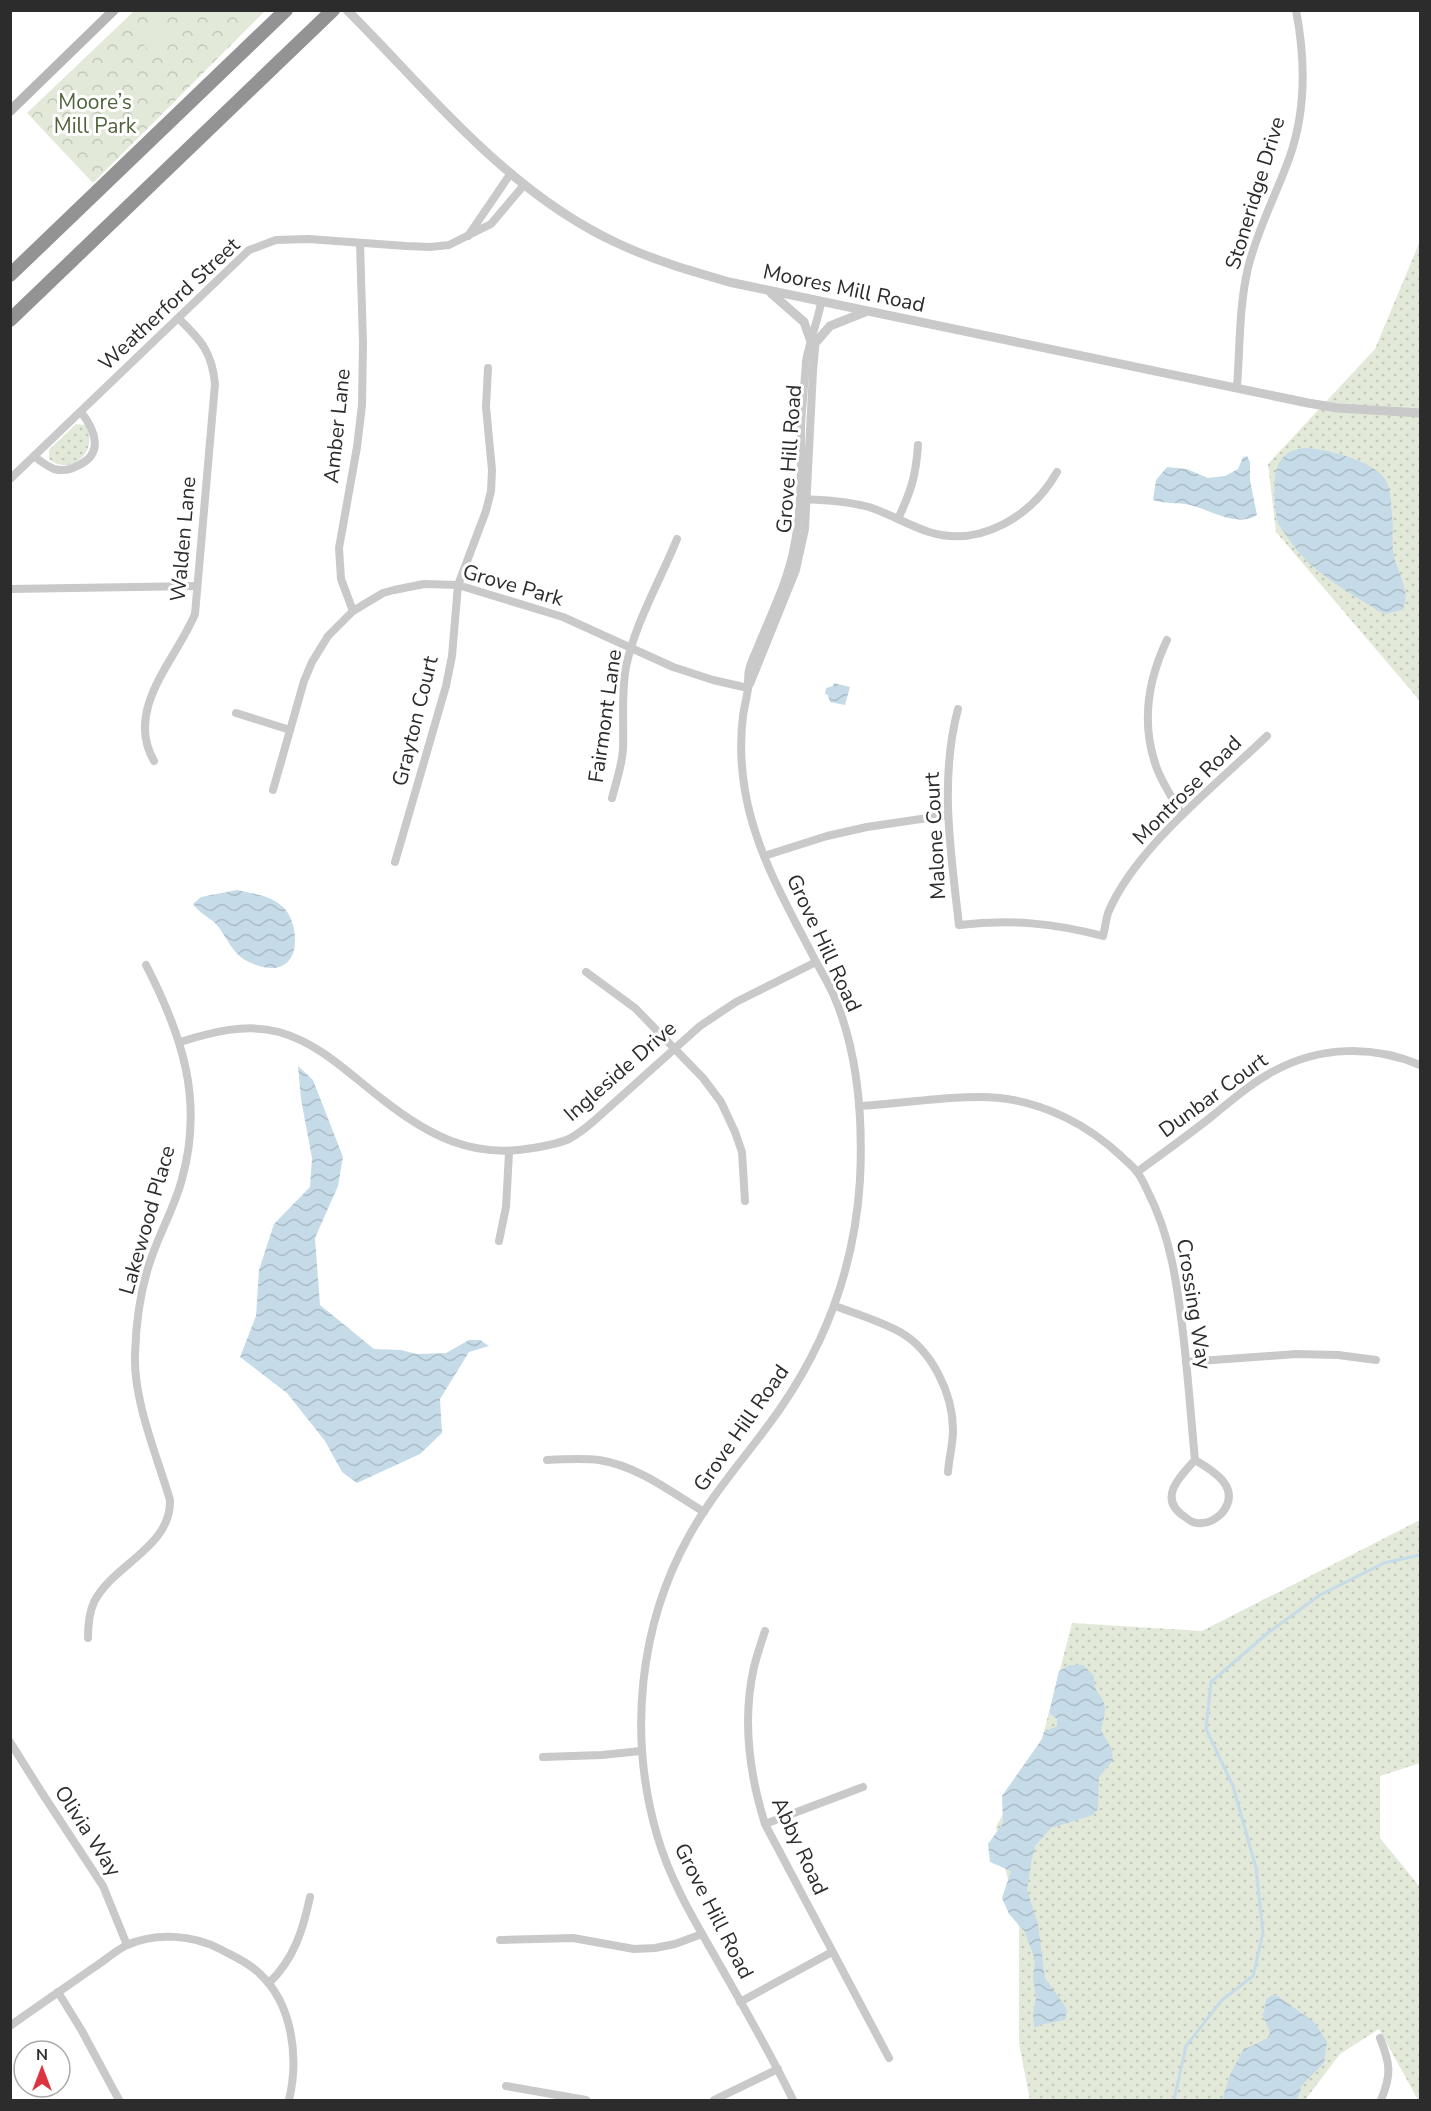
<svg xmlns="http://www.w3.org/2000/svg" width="1431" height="2111" font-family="'Nunito Sans',sans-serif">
	<defs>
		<pattern id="grass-dots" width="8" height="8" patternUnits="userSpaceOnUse" patternTransform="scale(1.5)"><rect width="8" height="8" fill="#e2e9d9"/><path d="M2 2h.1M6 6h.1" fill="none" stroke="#c2c8ba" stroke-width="1.8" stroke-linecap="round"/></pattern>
		<pattern id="park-crowns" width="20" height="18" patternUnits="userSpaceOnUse" patternTransform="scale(1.5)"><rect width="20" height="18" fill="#e2e9d9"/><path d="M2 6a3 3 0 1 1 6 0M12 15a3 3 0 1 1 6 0" fill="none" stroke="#c2c8ba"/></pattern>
		<pattern id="water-waves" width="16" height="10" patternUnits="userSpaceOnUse" patternTransform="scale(1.5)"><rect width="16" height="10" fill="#c6dbe8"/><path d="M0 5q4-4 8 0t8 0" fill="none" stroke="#aabcc7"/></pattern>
	</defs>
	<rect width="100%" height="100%" fill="#fff"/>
	<!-- grass -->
	<g fill="url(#grass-dots)">
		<path d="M1420,241V701L1276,532L1268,464L1375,349Z"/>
		<path d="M76,424L85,425C101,449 71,478 49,459V450Z"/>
		<path d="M1420,1520V1763L1380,1776V1838L1420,1887V2100H1418L1379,2029L1340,2054L1305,2100H1030L1019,2043V1928L996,1827L1042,1739L1072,1623L1202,1631Z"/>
	</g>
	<!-- park -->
	<path fill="url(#park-crowns)" d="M134,11H265L93,183L27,113Z"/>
	<!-- garden -->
	<path fill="#e2e9d9" d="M159,19L171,32L149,51L137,37Z"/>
	<!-- water -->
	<g fill="url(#water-waves)">
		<path d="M1305,448C1326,449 1372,460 1385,479C1391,488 1391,505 1392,515C1394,529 1391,543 1394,557C1398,572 1412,595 1402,610L1384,614C1349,592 1312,574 1288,538C1285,533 1280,528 1278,523C1274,510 1274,490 1275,477C1278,458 1287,450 1305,448Z"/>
		<path d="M1247,456L1250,462V480L1257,515C1238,528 1210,510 1190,505C1177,502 1165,504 1153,500L1156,480L1167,467L1187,469L1208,478L1225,476L1238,469L1243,457Z"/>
		<path d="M834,683L850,687L845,705L830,702L828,695L825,694L826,688L833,686Z"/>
		<path d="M237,890C253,894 272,895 284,908C289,913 293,923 294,929C300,965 278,977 247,961C231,953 226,934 214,922C206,916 199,912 193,904L201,897Z"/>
		<path d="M298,1066L313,1080L343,1157L338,1186L315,1238L320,1305L374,1349L401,1350L417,1354L446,1353L469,1340H480L489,1346L469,1352L440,1399L442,1433L420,1454L357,1483L342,1472L325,1441L287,1393L240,1357L256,1316L259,1270L274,1224L310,1187L312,1158L301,1099Z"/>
		<path d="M1070,1665H1083L1094,1676C1094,1696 1101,1691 1104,1704C1107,1712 1102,1722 1101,1730L1112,1750L1113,1760L1099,1777L1098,1809L1093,1815L1051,1828L1035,1846L1031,1863L1027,1890L1038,1924L1045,1978L1067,2009L1065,2020L1044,2024L1034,2028L1033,2013L1036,1999L1033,1977L1035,1960L1025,1932L1009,1914L1002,1898L1011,1871L990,1862L988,1844L1003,1823L1002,1796L1042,1739L1044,1732L1057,1726V1719L1049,1713L1059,1671Z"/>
		<path d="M1273,1995L1278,1996L1315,2023L1327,2042L1324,2063L1302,2085L1297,2100H1222L1230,2075L1243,2050L1270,2037L1269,2030L1262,2014L1264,2012L1266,1999Z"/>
	</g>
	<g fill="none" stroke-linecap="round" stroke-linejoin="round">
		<!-- stream -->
		<path stroke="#c6dbe8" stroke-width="3" d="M1174,2100L1186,2046L1222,2000L1253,1976L1263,1933L1256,1868L1233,1786L1206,1729L1211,1682L1269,1632L1320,1595L1384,1563L1420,1555"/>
		<!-- minor -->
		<g stroke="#c9c9c9" stroke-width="8">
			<path d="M468,236L511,173"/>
			<path d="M1237,387C1240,348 1239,306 1248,268C1257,230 1277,193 1290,156C1306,110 1305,57 1296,10"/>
			<path d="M34,456C40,461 47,466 54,469C62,471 70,470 77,466C105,454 95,430 81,412"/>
			<path d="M10,479L249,250L276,240L308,239L406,246L430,247L449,245L491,224L524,185"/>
			<path d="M800,499C824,500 846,501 869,507C890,514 908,525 929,532C980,548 1032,516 1057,472"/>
			<path d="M898,519C911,491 916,476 918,445"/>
			<path d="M10,589L197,586"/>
			<path d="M353,611L341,579L339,548L357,447L362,405L363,343L360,243"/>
			<path d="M1167,640C1148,680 1141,723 1156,766C1162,783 1173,799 1182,815"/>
			<path d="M750,684L796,570L805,529L813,371L816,338"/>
			<path d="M958,709C939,780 951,854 959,925C1010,919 1053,923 1103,936C1105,928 1106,920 1108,913C1135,848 1216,785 1267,736"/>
			<path d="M236,713L290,730"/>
			<path d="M154,761C124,709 176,660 195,614L215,384C212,352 201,340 178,318"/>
			<path d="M273,790L304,681L312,662L328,636L353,611L383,593L394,590L424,584L458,585L563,617L673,667L713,680L748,688"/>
			<path d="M612,798C616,782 622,766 623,749C624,722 621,694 626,667C635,623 660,581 677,539"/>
			<path d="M764,856L827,836L867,827L948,815"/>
			<path d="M395,862L446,686L452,656L458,585L486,511L491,491L492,470L486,407L488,368"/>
			<path d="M586,972L635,1008L703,1078L721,1102L735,1132L742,1152L745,1201"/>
			<path d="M180,1042C212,1032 246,1023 279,1032C321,1044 349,1074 382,1099C429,1136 473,1159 533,1148C545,1146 558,1144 569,1139C578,1134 587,1127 595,1120L700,1026L736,1002L816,962"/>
			<path d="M859,1106C904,1104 955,1094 1000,1098C1045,1103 1088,1125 1121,1156C1126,1161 1133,1166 1137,1172C1142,1178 1145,1186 1148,1192C1171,1237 1177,1284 1183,1333C1188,1375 1191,1418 1195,1460"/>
			<path d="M1137,1172C1162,1154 1187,1136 1211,1117C1231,1101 1251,1083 1274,1071C1320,1046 1373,1045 1420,1065"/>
			<path d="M499,1241L506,1207L509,1153"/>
			<path d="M835,1306C857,1314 880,1321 900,1332C932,1350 953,1394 953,1430C953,1444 949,1458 948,1472"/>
			<path d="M1186,1362L1296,1354L1338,1355L1376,1360"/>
			<path d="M547,1460C564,1459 582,1458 599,1460C638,1466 671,1492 704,1512"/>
			<path d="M1195,1460C1214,1471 1242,1488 1222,1513C1217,1518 1209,1523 1202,1523C1194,1524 1190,1521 1185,1517C1157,1499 1179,1477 1195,1460Z"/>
			<path d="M765,1631C761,1643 757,1655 754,1667C742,1720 749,1773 765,1824L889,2058"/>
			<path d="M88,1638C88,1625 89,1613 94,1602C113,1564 171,1548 170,1500C157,1456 133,1400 135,1354C136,1322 141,1286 152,1256C161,1230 175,1206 182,1179C204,1100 182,1035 146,965"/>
			<path d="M10,1742L44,1796L103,1886L127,1945"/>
			<path d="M543,1757L602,1755L641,1751"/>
			<path d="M765,1824L863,1787"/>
			<path d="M500,1940L573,1938L634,1949L655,1948L675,1944L702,1934"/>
			<path d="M269,1983C294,1959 303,1930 310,1897"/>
			<path d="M58,1992L82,2031L119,2100"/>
			<path d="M740,2002L832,1952"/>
			<path d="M10,2026C38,2006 66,1987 93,1968C104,1961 115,1951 127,1945C156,1932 193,1935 220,1949C233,1956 248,1962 259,1973C293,2004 299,2058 289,2100"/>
			<path d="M1380,2038C1390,2063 1392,2074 1381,2100"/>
			<path d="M506,2086L586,2100"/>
			<path d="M714,2100L778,2069"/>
			<path d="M793,2100C769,2050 740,2001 713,1953C691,1915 669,1877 657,1835C628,1735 639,1626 689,1536C715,1489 752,1450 782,1406C829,1337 855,1263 860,1180C863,1119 858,1052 834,996C828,982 819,968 812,954C785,902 755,850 745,791C741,767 740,740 743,716C744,707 747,698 748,688C748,685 748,673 749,670C751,661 756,652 759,644C772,612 788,580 794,547C802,508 801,466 801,426C802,404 805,382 806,361C810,340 817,323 821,303"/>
		</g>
		<!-- tertiary -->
		<g stroke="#c9c9c9" stroke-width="9">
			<path d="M347,10C431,94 507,192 617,243C653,260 691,271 729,282L1308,403L1338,408L1420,413"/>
			<path d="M771,293L804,322L810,339"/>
			<path d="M817,341L830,326L865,312"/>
		</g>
		<!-- secondary -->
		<path stroke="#b6b6b6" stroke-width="10" d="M10,111L114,10"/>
		<!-- motorway -->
		<g stroke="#939393" stroke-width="14">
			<path d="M10,275L286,10"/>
			<path d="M10,320L333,10"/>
		</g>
	</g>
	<g text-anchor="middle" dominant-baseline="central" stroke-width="6" stroke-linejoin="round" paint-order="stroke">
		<!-- park labels -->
		<g font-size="21" fill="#4f643c" stroke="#fff">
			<text x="95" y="102">Moore’s<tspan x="95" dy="24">Mill Park</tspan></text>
		</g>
		<!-- street labels -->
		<g font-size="21" fill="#2c2c2c" stroke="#fff">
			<text transform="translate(1255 193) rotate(-73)">Stoneridge Drive</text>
			<text transform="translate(844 288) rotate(12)">Moores Mill Road</text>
			<text transform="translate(169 304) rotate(-43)">Weatherford Street</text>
			<text transform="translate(337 426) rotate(-84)">Amber Lane</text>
			<text transform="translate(789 459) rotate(-86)">Grove Hill Road</text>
			<text transform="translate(183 539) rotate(-85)">Walden Lane</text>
			<text transform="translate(513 585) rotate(16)">Grove Park</text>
			<text transform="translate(605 716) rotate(-82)">Fairmont Lane</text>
			<text transform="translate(415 721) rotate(-76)">Grayton Court</text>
			<text transform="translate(1187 790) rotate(-45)">Montrose Road</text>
			<text transform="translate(935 836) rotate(-93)">Malone Court</text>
			<text transform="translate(824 943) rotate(65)">Grove Hill Road</text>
			<text transform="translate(620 1071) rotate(-41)">Ingleside Drive</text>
			<text transform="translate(1213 1095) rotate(-36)">Dunbar Court</text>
			<text transform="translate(147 1220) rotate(-74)">Lakewood Place</text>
			<text transform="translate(1194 1304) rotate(81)">Crossing Way</text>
			<text transform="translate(741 1428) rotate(-55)">Grove Hill Road</text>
			<text transform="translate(88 1831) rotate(57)">Olivia Way</text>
			<text transform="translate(800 1846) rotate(65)">Abby Road</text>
			<text transform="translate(714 1911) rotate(63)">Grove Hill Road</text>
		</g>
	</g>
	<!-- border -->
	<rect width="1431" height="2111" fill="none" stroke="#2c2c2c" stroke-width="24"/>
	<!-- north arrow -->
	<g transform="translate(42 2069)"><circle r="28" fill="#ffffff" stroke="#ababab" stroke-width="1.5"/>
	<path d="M0-4.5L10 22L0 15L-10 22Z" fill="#dc3440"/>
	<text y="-9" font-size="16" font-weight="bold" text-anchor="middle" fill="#2c2c2c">N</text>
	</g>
</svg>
